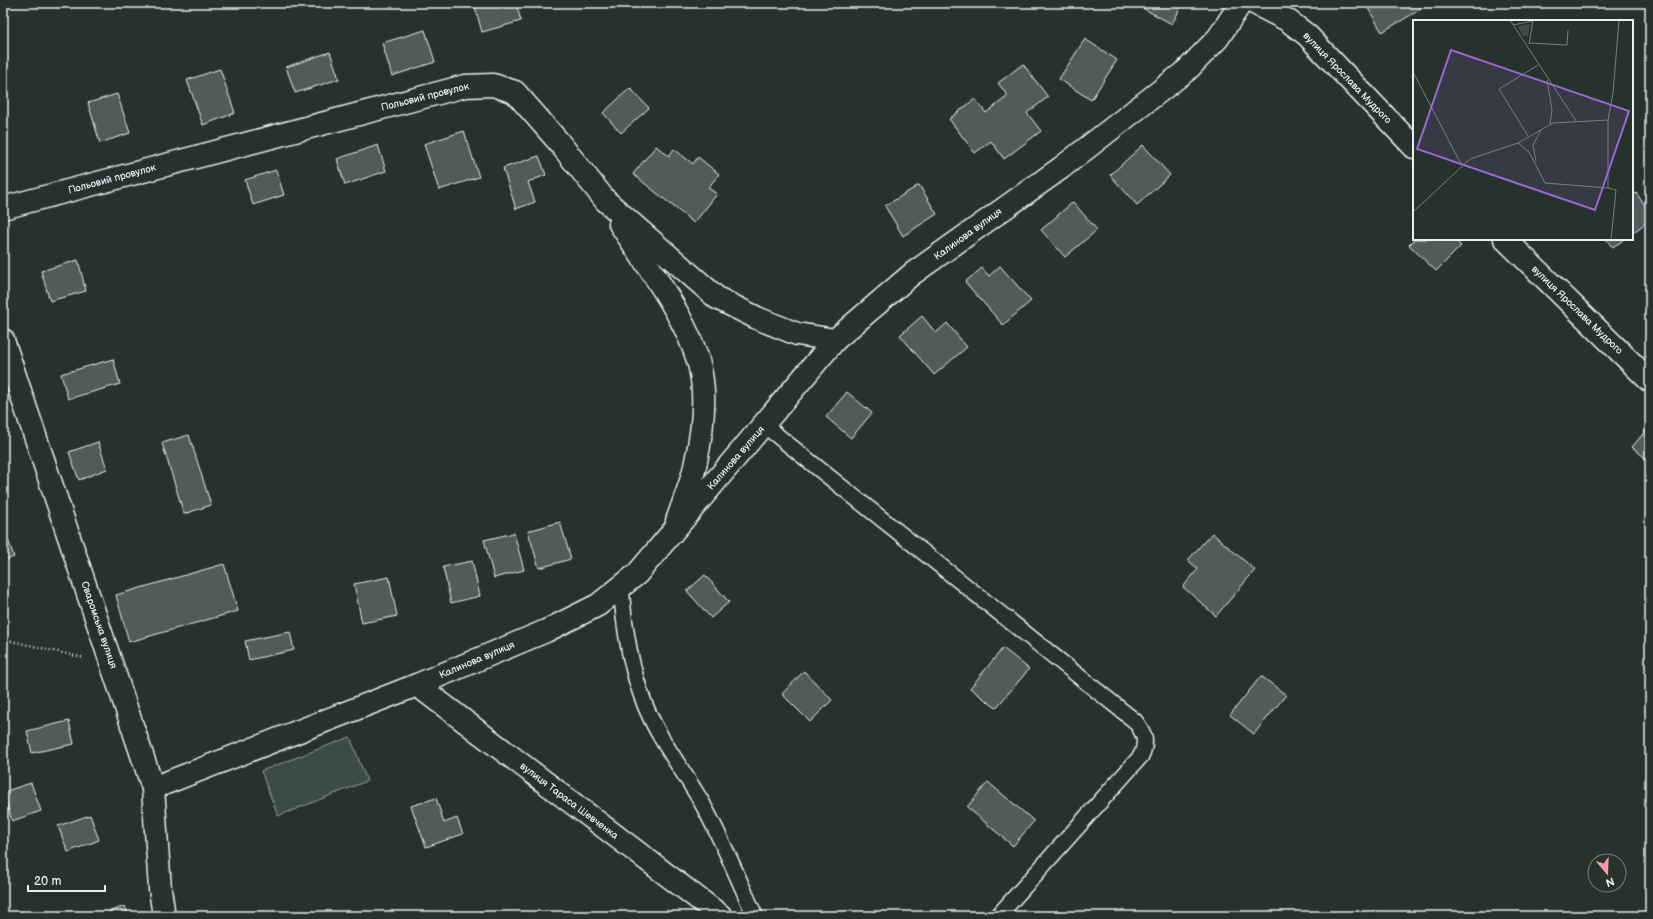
<svg xmlns="http://www.w3.org/2000/svg" width="1653" height="919" font-family="'Balsamiq Sans',sans-serif">
	<rect width="100%" height="100%" fill="#26332d"/>
	<filter id="ink" filterUnits="userSpaceOnUse"><feTurbulence type="fractalNoise" baseFrequency=".025" numOctaves="2"/><feDisplacementMap in="SourceGraphic" scale="8" xChannelSelector="R" yChannelSelector="G"/><feConvolveMatrix kernelMatrix="1 2 1 2 8 2 1 2 1" color-interpolation-filters="sRGB"/></filter>
	<g filter="url(#ink)">
		<!-- green -->
		<path fill="#3e4b47" stroke="#939ea0" d="M350,737L367,781L278,816L261,771Z"/>
		<!-- building -->
		<g fill="#505c59" stroke="#e8f1f8">
			<path d="M489,3H516L521,21L482,32L475,7Z"/>
			<path d="M1133,3H1183L1172,24Z"/>
			<path d="M1365,3H1418L1421,9L1382,32Z"/>
			<path d="M425,30L435,62L392,76L382,43Z"/>
			<path d="M1085,39L1117,60L1091,100L1059,79Z"/>
			<path d="M330,52L339,79L295,93L286,67Z"/>
			<path d="M1023,64L1048,97L1027,113L1041,131L1004,159L991,141L975,153L949,119L975,99L986,113L1008,96L998,83Z"/>
			<path d="M220,69L235,113L203,125L187,80Z"/>
			<path d="M630,88L649,108L621,133L603,113Z"/>
			<path d="M117,94L130,133L100,143L88,103Z"/>
			<path d="M464,131L479,177L439,190L424,144Z"/>
			<path d="M378,145L386,171L345,185L337,159Z"/>
			<path d="M1143,145L1170,175L1137,205L1110,175Z"/>
			<path d="M656,146L669,156L674,149L693,164L698,157L719,174L708,188L717,194L694,223L633,174Z"/>
			<path d="M539,156L546,175L528,182L535,202L516,209L503,168Z"/>
			<path d="M276,170L284,195L253,205L245,180Z"/>
			<path d="M919,185L937,214L903,236L885,206Z"/>
			<path d="M1636,193L1650,212V220L1632,233V196Z"/>
			<path d="M1073,202L1097,230L1065,257L1041,230Z"/>
			<path d="M1415,239H1454L1461,246L1436,271L1409,245Z"/>
			<path d="M1606,239H1624L1613,248Z"/>
			<path d="M78,260L86,291L50,301L41,271Z"/>
			<path d="M1000,266L1031,301L1003,325L965,282L982,268L989,276Z"/>
			<path d="M922,316L936,333L947,323L967,347L934,375L900,335Z"/>
			<path d="M113,359L120,384L68,399L61,374Z"/>
			<path d="M847,392L872,413L851,438L826,417Z"/>
			<path d="M1648,428L1650,430V462L1632,447Z"/>
			<path d="M189,435L211,505L184,514L162,443Z"/>
			<path d="M98,442L107,469L79,480L69,452Z"/>
			<path d="M560,522L571,559L539,568L528,531Z"/>
			<path d="M3,525L14,557L3,561Z"/>
			<path d="M514,533L524,570L494,578L484,540Z"/>
			<path d="M1212,533L1255,570L1216,616L1183,587L1198,569L1188,560Z"/>
			<path d="M472,561L480,596L451,603L443,567Z"/>
			<path d="M224,564L238,611L129,642L116,595Z"/>
			<path d="M705,575L729,602L711,618L687,591Z"/>
			<path d="M389,577L397,616L362,623L354,584Z"/>
			<path d="M290,632L294,650L249,660L245,641Z"/>
			<path d="M1003,648L1029,669L996,708L970,688Z"/>
			<path d="M804,671L832,700L810,722L782,694Z"/>
			<path d="M1261,676L1286,695L1254,734L1230,715Z"/>
			<path d="M69,721L74,744L32,753L27,731Z"/>
			<path d="M988,782L1034,821L1013,846L967,807Z"/>
			<path d="M31,783L41,811L12,821L3,792Z"/>
			<path d="M436,798L444,823L457,818L463,834L426,847L411,806Z"/>
			<path d="M90,815L99,840L68,852L58,826Z"/>
			<path d="M125,906L129,916H98Z"/>
		</g>
		<g fill="none" stroke-linecap="round" stroke-linejoin="round">
			<!-- service casing -->
			<g stroke="#e8f1f8" stroke-width="18">
				<g id="service">
					<path d="M764,425L1135,721C1144,733 1148,741 1141,756L998,916"/>
					<path d="M621,586C624,627 630,668 645,705C659,740 684,771 702,803C722,839 738,878 755,916"/>
				</g>
			</g>
			<!-- minor casing -->
			<g stroke="#e8f1f8" stroke-width="25">
				<g id="minor">
					<path d="M1254,3L1287,20L1307,35L1414,147"/>
					<path d="M3,208L465,86L493,85L515,92L557,140L606,201L717,298L757,318L797,334L835,340"/>
					<path d="M620,224C647,265 686,317 699,364C707,395 702,435 695,466C691,485 683,503 677,521"/>
					<path d="M1505,239L1650,381"/>
					<path d="M3,340L153,788L160,889L164,916"/>
					<path d="M417,685L721,916"/>
					<path d="M153,788L417,685L546,631L598,605L637,574L835,340L912,274L1061,168L1187,70L1218,38L1241,3"/>
				</g>
			</g>
			<!-- path -->
			<path stroke="#e8f1f8" stroke-width="2.5" stroke-dasharray="1 3" stroke-linecap="butt" d="M3,639L84,658"/>
			<!-- service -->
			<use href="#service" stroke="#26332d" stroke-width="15"/>
			<!-- minor -->
			<use href="#minor" stroke="#26332d" stroke-width="22"/>
		</g>
	</g>
	<g text-anchor="middle" dominant-baseline="central" stroke-width="3" stroke-linejoin="round" paint-order="stroke">
		<!-- street labels -->
		<g font-size="10" fill="#e8f1f8" stroke="#26332d">
			<text transform="translate(1347 78) rotate(46)">вулиця Ярослава Мудрого</text>
			<text transform="translate(425 97) rotate(-14)">Польовий провулок</text>
			<text transform="translate(112 179) rotate(-15)">Польовий провулок</text>
			<text transform="translate(968 234) rotate(-36)">Калинова вулиця</text>
			<text transform="translate(1577 310) rotate(44)">вулиця Ярослава Мудрого</text>
			<text transform="translate(736 458) rotate(-49)">Калинова вулиця</text>
			<text transform="translate(99 625) rotate(71)">Сваромська вулиця</text>
			<text transform="translate(477 660) rotate(-23)">Калинова вулиця</text>
			<text transform="translate(569 801) rotate(37)">вулиця Тараса Шевченка</text>
		</g>
	</g>
	<!-- overview -->
	<g transform="translate(1413 20)">
		<rect width="220" height="220" fill="#26332d"/>
		<path d="M117,4L115,16H110L104,6Z" fill="#3e4b47"/>
		<path fill="none" stroke="#747f7e" stroke-width="1" d="M97,0L163,101M100,5L120,1M116,23L154,25L155,10M116,24L120,0M0,52L48,144M134,60L139,90L137,104M115,116L86,69L125,45M105,123L116,132L132,163L195,168M123,141L120,125L128,110M0,192L57,139L105,123L140,103L195,100M198,220L203,170L195,168V100L200,73L206,0"/>
		<path fill="#9c67d0" fill-opacity="0.15" stroke="#9c67d0" stroke-width="2" d="M38,30L216,91L182,190L4,129Z"/>
		<rect width="220" height="220" fill="none" stroke="#e8f1f8" stroke-width="2"/>
	</g>
	<!-- margin -->
	<rect width="1653" height="919" fill="none" stroke="#26332d" stroke-width="16"/>
	<rect x="8" y="8" width="1637" height="903" fill="none" stroke="#e8f1f8" stroke-width="1.5" filter="url(#ink)"/>
	<!-- north arrow -->
	<g transform="translate(1607 873) rotate(161)"><circle r="19" fill="#26332d" stroke="#747f7e"/>
	<path d="M0-3L7 15L0 10L-7 15Z" fill="#ff9aa2"/>
	<text y="-6" font-size="11" font-weight="bold" text-anchor="middle" fill="#e8f1f8">N</text>
	</g>
	<!-- scale -->
	<path d="M28 885v6h77v-6" fill="none" stroke="#e8f1f8" stroke-width="2"/>
	<text x="34" y="885" font-size="12" fill="#e8f1f8" stroke="#26332d" stroke-width="3" paint-order="stroke">20 m</text>
</svg>
